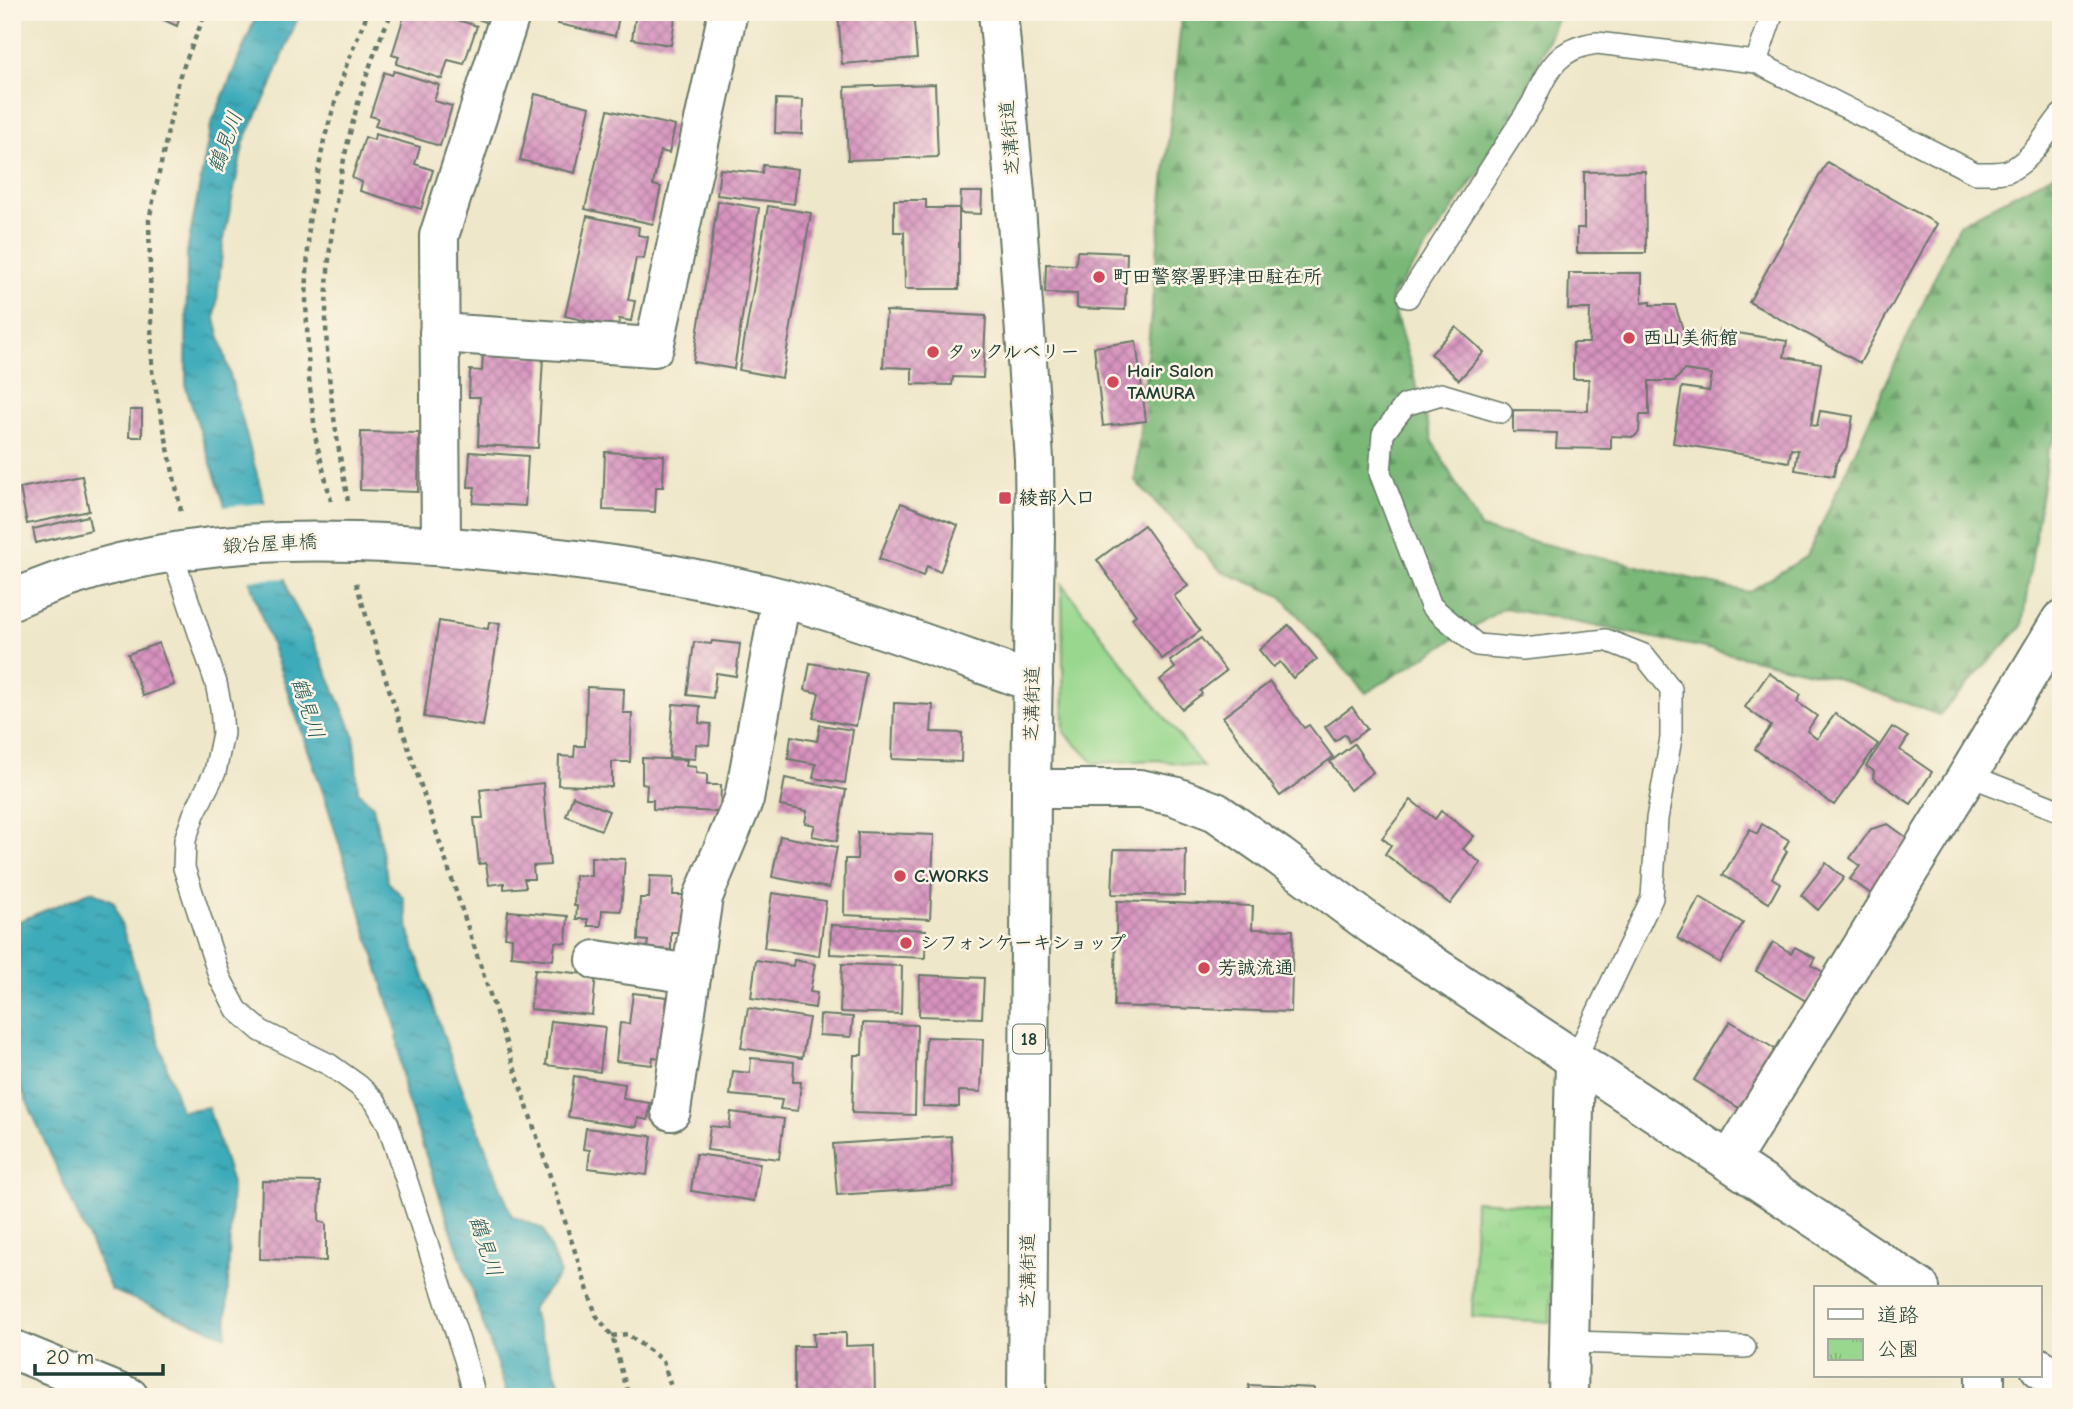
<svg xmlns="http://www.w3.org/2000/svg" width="2073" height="1409" font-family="'Comic Neue','Klee One',sans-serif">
	<defs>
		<pattern id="forest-firs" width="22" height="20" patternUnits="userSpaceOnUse" patternTransform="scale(1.75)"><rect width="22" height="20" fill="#7ab878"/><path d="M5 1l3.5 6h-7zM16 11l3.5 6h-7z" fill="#639763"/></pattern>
		<pattern id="park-tufts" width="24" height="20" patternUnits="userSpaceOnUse" patternTransform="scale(1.75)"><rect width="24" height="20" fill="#98d78d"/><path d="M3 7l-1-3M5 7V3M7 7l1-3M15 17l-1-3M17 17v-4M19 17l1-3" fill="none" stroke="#83b97a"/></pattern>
		<pattern id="water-ripples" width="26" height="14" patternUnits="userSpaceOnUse" patternTransform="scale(1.75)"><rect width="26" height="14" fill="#3cabba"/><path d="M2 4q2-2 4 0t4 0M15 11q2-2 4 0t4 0" fill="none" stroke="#328c98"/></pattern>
		<pattern id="building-cross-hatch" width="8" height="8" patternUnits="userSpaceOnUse" patternTransform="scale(1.75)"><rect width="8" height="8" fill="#d793bf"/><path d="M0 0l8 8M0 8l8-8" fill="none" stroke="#ae799c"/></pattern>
	</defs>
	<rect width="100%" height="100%" fill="#fcf5e5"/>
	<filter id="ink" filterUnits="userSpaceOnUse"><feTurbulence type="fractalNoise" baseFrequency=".0143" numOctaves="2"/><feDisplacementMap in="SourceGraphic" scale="14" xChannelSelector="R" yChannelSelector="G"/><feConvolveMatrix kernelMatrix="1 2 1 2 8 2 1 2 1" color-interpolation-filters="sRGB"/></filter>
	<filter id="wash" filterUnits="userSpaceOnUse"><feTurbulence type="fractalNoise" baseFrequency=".00686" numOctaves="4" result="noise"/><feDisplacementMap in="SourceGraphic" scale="28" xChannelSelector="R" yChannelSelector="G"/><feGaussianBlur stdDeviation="1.57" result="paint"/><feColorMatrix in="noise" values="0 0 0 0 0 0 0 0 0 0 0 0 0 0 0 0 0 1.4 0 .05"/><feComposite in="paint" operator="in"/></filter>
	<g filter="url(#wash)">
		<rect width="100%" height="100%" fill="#efe7c9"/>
		<!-- grass -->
		<path fill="#98d78d" stroke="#5c8a60" stroke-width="2" d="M1062,584L1203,767L1157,760L1094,763L1064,732Z"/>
		<!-- forest -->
		<path fill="url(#forest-firs)" stroke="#4c7a56" stroke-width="2" d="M1182,12H1560L1511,126L1391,298L1433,442L1481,529L1748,592L1807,556L1959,224L2061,170V427L2048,451L2022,626L1939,715L1833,677L1695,646L1504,608L1366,693L1281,596L1221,571L1135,481L1160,221Z"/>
		<!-- park -->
		<path fill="url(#park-tufts)" stroke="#5c8a60" stroke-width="2" d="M1475,1201L1554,1206L1550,1322L1472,1317Z"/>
		<!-- water -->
		<g fill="url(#water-ripples)" stroke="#2e7477" stroke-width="2">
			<path d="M258,12H300L270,88L244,141L223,244L215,319L290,597L310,633L354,735L358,792L373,806L388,882L403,897L410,935L453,1064L512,1216L543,1229L560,1274L531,1309L565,1397H508L404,1091L396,1027L325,798L262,618L186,388L187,252L211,125Z"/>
			<path d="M92,891L114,902L181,1111L208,1107L232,1183L226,1336L111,1290L12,1068V924Z"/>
		</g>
		<!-- pier -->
		<path fill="#efe7c9" d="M267,503L288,578L246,580L222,507Z"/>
		<g id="blocks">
			<!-- building -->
			<g fill="url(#building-cross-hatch)">
				<path d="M147,12H181L177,26Z"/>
				<path d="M413,12H431L477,26L464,64L448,60L442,79L396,64L399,57L392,55L405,13L412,15Z"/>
				<path d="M457,12H492L489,23Z"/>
				<path d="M560,12H620L615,36L558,24Z"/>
				<path d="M636,12H676L671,45L632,39Z"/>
				<path d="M838,12H913L917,58L842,64Z"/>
				<path d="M394,71L439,85L434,101L452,106L440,146L375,126L378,118L370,116L384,72L392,75Z"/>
				<path d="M935,84L938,157L848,160L845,87Z"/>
				<path d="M535,94L590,107L575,173L520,160Z"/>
				<path d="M776,99L803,100L802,134L775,133Z"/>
				<path d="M608,110L675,126L669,153L660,151L653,185L661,187L653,224L585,209Z"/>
				<path d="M375,134L420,147L415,164L433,170L421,209L360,191L362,182L352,178L365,137L374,140Z"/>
				<path d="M1827,162L1937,224L1860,363L1749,302Z"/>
				<path d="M763,165L798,169L794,204L717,195L720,169L762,173Z"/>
				<path d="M1645,171L1646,253H1577V228H1584V172Z"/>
				<path d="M961,192H982L981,214L960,213Z"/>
				<path d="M894,200H926V208H959V289H905L904,232H894Z"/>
				<path d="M718,201L759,208L734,369L693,362Z"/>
				<path d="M768,206L811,213L782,378L739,370Z"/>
				<path d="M587,216L639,227L638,235L648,237L644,259L636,258L628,300L635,301L631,321L619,319L618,328L565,316Z"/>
				<path d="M1077,251L1127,253L1125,310L1077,308V294L1045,293L1046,264L1076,265Z"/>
				<path d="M1569,273H1642V303L1650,302V305H1675L1684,333V339L1717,342L1719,330L1787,341L1784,357L1821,363L1811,425L1817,426L1820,411L1853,416L1848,445L1836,463L1834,476L1795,470L1798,450L1791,449L1789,462L1673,443L1682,387L1709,391L1712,374L1684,370L1675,381H1649V415H1640L1639,432L1634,437L1611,436V449L1556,448L1557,433L1513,432V410L1588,411L1589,379H1573V343H1589L1590,309H1568Z"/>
				<path d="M886,311L986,316L983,378L953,377L952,385L912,384V368L883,367Z"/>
				<path d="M1456,327L1484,352L1459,380L1431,354Z"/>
				<path d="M1136,341L1146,421L1103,426L1094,347Z"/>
				<path d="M483,353L543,357L538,448L478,445L480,397H469L470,370L482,371Z"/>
				<path d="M130,410H142V437H129Z"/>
				<path d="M361,432L419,433L418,492L360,490Z"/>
				<path d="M470,452L528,456L525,506L473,503L475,487H468Z"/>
				<path d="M605,452L664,455L663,487H656L655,512L603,510Z"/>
				<path d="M82,476L89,511L27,524L20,488Z"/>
				<path d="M901,503L958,525L940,572L927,566L923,576L879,559Z"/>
				<path d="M88,516L91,530L36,543L33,529Z"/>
				<path d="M1144,525L1188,586L1174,596L1200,631L1162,659L1132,618L1136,615L1097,560Z"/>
				<path d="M439,621L488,629L489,622L500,623L483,726L424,717Z"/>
				<path d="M1289,625L1317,659L1293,678L1280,662L1273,667L1259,650Z"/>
				<path d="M1201,638L1226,671L1200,691L1202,694L1182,709L1160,680L1175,668L1170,661Z"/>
				<path d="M712,641L740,644L736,676L716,673L713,698L687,695L694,642L711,644Z"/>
				<path d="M159,643L174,685L143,696L128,654Z"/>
				<path d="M810,663L866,673L856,726L813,718L819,693L805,690Z"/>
				<path d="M1769,673L1801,695L1797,702L1817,716L1807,731L1817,739L1835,714L1878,744L1834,805L1755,749L1771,726L1745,707Z"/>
				<path d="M1270,682L1304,728L1309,725L1333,757L1280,796L1223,717Z"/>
				<path d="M587,687L624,689L623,713H632L630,762H612V787L558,785L559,756L574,757L575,746H585Z"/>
				<path d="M894,703L933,705L931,732L962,733L961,762L892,759Z"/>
				<path d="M673,704L700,706L699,723L711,724L709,745L696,744L695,759L669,757Z"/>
				<path d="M1352,707L1367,729L1349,742L1345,734L1335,741L1325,727Z"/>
				<path d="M820,725L853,730L845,783L813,778L816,764L788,759L791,736L817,741Z"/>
				<path d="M1892,727L1908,737L1900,750L1932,772L1911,804L1873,778L1874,771L1866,766Z"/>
				<path d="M1354,744L1373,772L1350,790L1330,762Z"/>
				<path d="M642,758L687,760L686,766L696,767V773L707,774V785H721L720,812L653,809V800H646L647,785L642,784Z"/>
				<path d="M785,778L846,790L837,841L812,836L815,825L805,823L807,811L780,806Z"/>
				<path d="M543,783L550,865L533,866L534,879H524L526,887L504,889V883L489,885L486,863L479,864L474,818H483L480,790Z"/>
				<path d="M573,796L609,811L601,830L566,816Z"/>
				<path d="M1411,800L1435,819L1441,811L1474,836L1463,849L1481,863L1450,904L1385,854L1391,845L1382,838Z"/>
				<path d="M1762,824L1789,840L1784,849L1787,851L1772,878L1780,883L1769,903L1723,875L1750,829L1757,834Z"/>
				<path d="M1888,824L1910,840L1874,896L1850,879L1860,866L1850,858L1871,829Z"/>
				<path d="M858,832L934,835L930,919L844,915L845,859H857Z"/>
				<path d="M780,836L837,847L829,888L772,877Z"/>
				<path d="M1114,849L1186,850L1185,896L1112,894Z"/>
				<path d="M591,857L625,859L621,911L602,910L601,926H588V919H576L577,906H574L575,875L591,876Z"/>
				<path d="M1826,863L1844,878L1818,910L1801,895Z"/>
				<path d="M650,876L674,877L673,895H684L682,932H671V950L647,948L648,941L638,940L640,898H649Z"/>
				<path d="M772,893L826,901L819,956L764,948Z"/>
				<path d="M1700,897L1743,923L1720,963L1677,938Z"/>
				<path d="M1117,901L1253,906L1252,929L1293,930L1291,1012L1114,1006Z"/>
				<path d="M508,911L568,916L566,943L555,942L553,960L511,956L512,938L505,937Z"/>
				<path d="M831,925L926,930L925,958L830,954Z"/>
				<path d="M1773,942L1791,953L1795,947L1815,958L1811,965L1823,972L1806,1001L1756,971Z"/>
				<path d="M756,960L793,966L794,960L815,964L810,992L817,993L815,1008L751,998Z"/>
				<path d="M842,964L902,966L901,1014L840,1012Z"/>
				<path d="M535,969L596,975L592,1015L530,1009Z"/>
				<path d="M920,975L984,978L982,1018L919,1016Z"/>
				<path d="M633,993L667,997L660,1058L653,1057L652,1065L616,1061L620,1023L629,1024Z"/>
				<path d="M748,1008L809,1018L802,1058L741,1048Z"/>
				<path d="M820,1015L853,1017L851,1037L819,1035Z"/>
				<path d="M551,1021L605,1027L600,1072L546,1065Z"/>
				<path d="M1730,1021L1775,1049L1739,1108L1694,1080Z"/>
				<path d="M863,1023L917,1025L915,1115L852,1113L854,1055H862Z"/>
				<path d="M926,1037L983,1039L981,1092L959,1091V1107L923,1106Z"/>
				<path d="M751,1058L794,1062L793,1082H801L798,1111L780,1109L782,1100L730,1095L733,1071L750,1073Z"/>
				<path d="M574,1076L625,1084L623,1099L650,1103L648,1120L638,1118L637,1127L568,1117Z"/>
				<path d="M731,1112L784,1119L779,1159L707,1150L710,1126L729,1128Z"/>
				<path d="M586,1128L652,1136L647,1175L588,1168L590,1150L583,1149Z"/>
				<path d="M951,1136L954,1187L837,1195L833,1144Z"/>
				<path d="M696,1154L760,1163L754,1201L691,1191Z"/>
				<path d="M262,1181L320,1182L319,1222L326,1223V1261L260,1259Z"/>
				<path d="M813,1333H846V1346L874,1345L875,1397H794V1346H814Z"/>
				<path d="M1249,1385L1314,1388V1397H1248Z"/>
			</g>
		</g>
	</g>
	<g filter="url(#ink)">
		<use href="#blocks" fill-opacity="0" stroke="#687868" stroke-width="2"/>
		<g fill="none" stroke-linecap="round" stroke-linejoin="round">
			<!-- service casing -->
			<g stroke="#687868" stroke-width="24">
				<g id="service">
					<path d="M1756,62L1773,12"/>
					<path d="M1408,297L1532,104C1548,71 1556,48 1597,43L1756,62L1975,173C1986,173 1997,174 2008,171C2031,162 2046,133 2061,115"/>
					<path d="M1501,412L1441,394L1405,405L1383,434L1380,473L1431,606L1477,645L1523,649L1606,640L1644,655L1671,689V738L1657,819L1652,898L1575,1059"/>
					<path d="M172,553L216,683L221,708L223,733L215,772L194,814L185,840L184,868L220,978L237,1010L261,1031L330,1065L358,1085L375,1101L388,1124L465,1359L475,1397"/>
					<path d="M1968,775L2061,811"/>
					<path d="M1569,1342L1745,1347"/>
				</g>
			</g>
			<!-- minor casing -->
			<g stroke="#687868" stroke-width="42">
				<g id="minor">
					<path d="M439,333L654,347L728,12"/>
					<path d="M441,546L439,236L511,12"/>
					<path d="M596,960L692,974"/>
					<path d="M671,1111L703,897L744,799L781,598"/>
					<path d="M1729,1162L1968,775L2061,620"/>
					<path d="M12,1349L129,1397"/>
					<path d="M1568,1397L1575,1059"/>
					<path d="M1985,1397V1376"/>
				</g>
			</g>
			<!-- tertiary casing -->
			<g stroke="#687868" stroke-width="42">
				<g id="tertiary">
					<path d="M12,600C162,530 335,536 495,551C591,560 689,574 782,598C867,621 950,653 1033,682"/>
					<path d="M1031,789H1140L1174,796L1216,812L1279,856L1372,925L1920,1288"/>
					<path d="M2040,1368L2061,1383"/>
				</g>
			</g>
			<!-- primary casing -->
			<g stroke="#687868" stroke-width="42">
				<path id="primary" d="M998,12L1015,193L1034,459L1035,533L1031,789L1027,1397"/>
			</g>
			<!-- path -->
			<g stroke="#687868" stroke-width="4.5" stroke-dasharray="5 5" stroke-linecap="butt">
				<path d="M331,501L316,440L309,379L306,301L309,222L324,140L346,66L368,12"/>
				<path d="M348,501C337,442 326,377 326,317C327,220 350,100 392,12"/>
				<path d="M181,511L152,371L149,220L180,75L206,12"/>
				<path d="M356,583L388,686L596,1315L612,1336L629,1397"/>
				<path d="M612,1336L627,1334L663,1361L674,1397"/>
			</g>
			<!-- service -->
			<use href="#service" stroke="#fff" stroke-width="21"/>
			<!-- minor -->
			<use href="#minor" stroke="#fff" stroke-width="38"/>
			<!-- tertiary -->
			<use href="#tertiary" stroke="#fff" stroke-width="38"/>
			<!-- primary -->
			<use href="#primary" stroke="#fff" stroke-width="38"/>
		</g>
	</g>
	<!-- markers -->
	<g fill="#d1495b" stroke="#fcf5e5" stroke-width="2.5">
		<circle cx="1099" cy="277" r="7"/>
		<circle cx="1629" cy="338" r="7"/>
		<circle cx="933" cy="352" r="7"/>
		<circle cx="1113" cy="382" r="7"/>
		<rect x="998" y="491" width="14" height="14" rx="3.5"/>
		<circle cx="900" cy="876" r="7"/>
		<circle cx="906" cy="943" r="7"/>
		<circle cx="1204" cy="968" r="7"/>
	</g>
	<g text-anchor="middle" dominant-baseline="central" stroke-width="5" stroke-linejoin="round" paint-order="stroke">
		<!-- shield labels -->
		<rect fill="#fcf5e5" stroke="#617469" stroke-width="2" x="1013" y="1024.5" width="32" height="29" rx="5"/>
		<g font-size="18" font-weight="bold" fill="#1f3d34">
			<text x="1029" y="1039">18</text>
		</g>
		<!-- street labels -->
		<g font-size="19" fill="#1f3d34" stroke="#fcf5e5">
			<text transform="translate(1010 138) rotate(-95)">芝溝街道</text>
			<text transform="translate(270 544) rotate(-3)">鍛冶屋車橋</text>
			<text transform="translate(1032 704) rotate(-89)">芝溝街道</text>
			<text transform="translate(1028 1271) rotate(-90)">芝溝街道</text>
		</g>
		<!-- poi labels -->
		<g font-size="19" font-weight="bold" fill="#1f3d34" stroke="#fcf5e5" text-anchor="start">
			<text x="1113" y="277">町田警察署野津田駐在所</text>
			<text x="1643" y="338">西山美術館</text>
			<text x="947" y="352">タックルベリー</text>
			<text x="1127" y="371">Hair Salon<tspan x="1127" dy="22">TAMURA</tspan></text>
			<text x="1019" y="498">綾部入口</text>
			<text x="914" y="876">C.WORKS</text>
			<text x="920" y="943">シフォンケーキショップ</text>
			<text x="1218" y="968">芳誠流通</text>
		</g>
		<!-- water labels -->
		<g font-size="21" font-style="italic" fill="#285e5c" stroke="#fcf5e5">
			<text transform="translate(225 142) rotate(-70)">鶴見川</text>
			<text transform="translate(308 708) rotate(72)">鶴見川</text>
			<text transform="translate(486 1246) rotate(72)">鶴見川</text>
		</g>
	</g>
	<!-- margin -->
	<rect width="2073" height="1409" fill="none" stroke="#fcf5e5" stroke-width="42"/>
	<!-- legend -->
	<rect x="1814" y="1286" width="228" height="91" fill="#fcf5e5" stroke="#a4ab9e" stroke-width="2"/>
	<rect x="1828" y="1309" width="35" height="10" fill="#ffffff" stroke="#a4ab9e" stroke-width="2"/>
	<text x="1877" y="1322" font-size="21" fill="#1f3d34">道路</text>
	<rect x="1828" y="1339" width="35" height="21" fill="url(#park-tufts)" stroke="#a4ab9e" stroke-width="2"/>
	<text x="1877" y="1356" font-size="21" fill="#1f3d34">公園</text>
	<!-- scale -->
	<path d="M35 1364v10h128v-10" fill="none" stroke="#1f3d34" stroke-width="3.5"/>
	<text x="46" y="1364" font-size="21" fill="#1f3d34" stroke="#fcf5e5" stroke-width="5" paint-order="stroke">20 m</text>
</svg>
